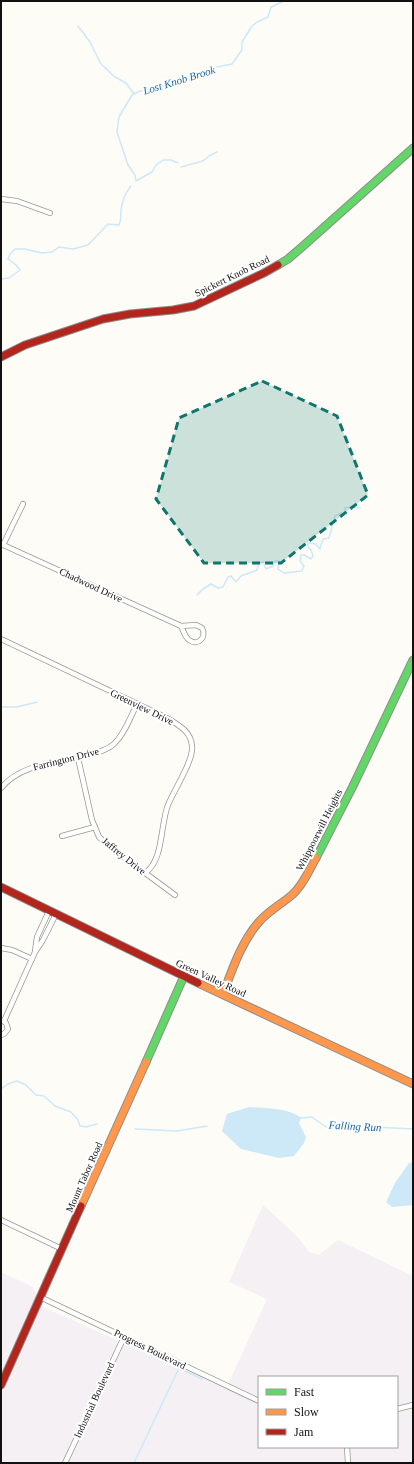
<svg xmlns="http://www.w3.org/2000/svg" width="414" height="1464" font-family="Georgia,serif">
	<rect width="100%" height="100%" fill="#fdfcf7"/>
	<!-- industrial -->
	<path fill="#f5f0f3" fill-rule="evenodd" d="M263,1205L297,1236L309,1252L319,1255L338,1240L413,1276V1463H1V1272L33,1287L43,1307L226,1389L267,1299L229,1282ZM259,1377H397V1447H259Z"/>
	<!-- water -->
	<g fill="#cde8f7">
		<path d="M249,1107C263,1108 290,1108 301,1118L299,1123L306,1137L304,1143L294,1156L279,1158L241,1149L222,1131L227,1114Z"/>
		<path d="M413,1162V1205L392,1207L386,1202L395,1183L409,1163Z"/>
	</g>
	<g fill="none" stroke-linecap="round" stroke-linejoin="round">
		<!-- stream -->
		<g stroke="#cde8f7" stroke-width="1.5">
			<path d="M78,26L90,42L101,64L115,77L126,83L134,94"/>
			<path d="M178,163L171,160H163L156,165L152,172L136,181L135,175L128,165L117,132L119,117L132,95L140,91L157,88L217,67L232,64L242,50V42L252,26L257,22L268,17L271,7L284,1"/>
			<path d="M181,167L203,161L209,156L217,152"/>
			<path d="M1,279L9,278L20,270L16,265L8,259L10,254L15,249H25L42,253L52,252L59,247L73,249L88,245L108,224L119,225C122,218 120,217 121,210C122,202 126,192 131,186"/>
			<path d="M197,595L203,589L211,584L218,588L223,587L228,577L231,576L236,582L241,576L257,570L259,564L263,562L266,569L273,566L275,561H279L278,569L284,573L302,571L304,566L300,561L301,555H304L311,559L313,556L311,550L308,547V543L316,544L320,549L323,539L329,538L335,516L341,513L344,514L345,508L350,507L360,508"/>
			<path d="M1,707H17L37,702"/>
			<path d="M1,1089L8,1084L17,1081L26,1085L36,1095L44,1096L55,1106L71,1112L78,1120L80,1126L86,1127L97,1124"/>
			<path d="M300,1118L312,1117L326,1127L353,1126L413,1129"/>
			<path d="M135,1129L177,1131L207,1126"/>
			<path d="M134,1463L179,1368L202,1379"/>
		</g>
		<!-- street casing -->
		<g stroke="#979795" stroke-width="6">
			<g id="street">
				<path d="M1,199L17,201L50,213"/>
				<path d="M1,544L181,626"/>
				<path d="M3,545L23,504"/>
				<path d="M196,625L202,628C207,637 198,647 189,640C185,637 183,630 181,626Z"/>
				<path d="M1,639L169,719C180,726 191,732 192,746C194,760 174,790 168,805C160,825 164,860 145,873"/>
				<path d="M78,758L92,820L99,837L110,847L175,895"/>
				<path d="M1,788C23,762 58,764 89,755C97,753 107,750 114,744C125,733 130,718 137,704"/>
				<path d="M62,836L95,827"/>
				<path d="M1,948L12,950L32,959"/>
				<path d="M35,951L37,937L49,911"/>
				<path d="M4,1021L35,952L43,940L56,914"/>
				<path d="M1,1035L4,1034L8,1029L6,1023L3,1021"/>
				<path d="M1,1220L62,1249"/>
				<path d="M40,1297L259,1401"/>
				<path d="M397,1409L413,1405"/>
				<path d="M347,1447L348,1463"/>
				<path d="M65,1463L124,1337"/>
			</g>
		</g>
		<!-- fast casing -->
		<g stroke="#8e8d8b" stroke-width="9">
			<g id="fast">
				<path d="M278,265L288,259L302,247L413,148"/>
				<path d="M316,858L353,786L413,660"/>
				<path d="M146,1062L184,976"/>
			</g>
		</g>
		<!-- slow casing -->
		<g stroke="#8e8d8b" stroke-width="9">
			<g id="slow">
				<path d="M198,983L413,1084"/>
				<path d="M223,994C232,970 241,943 258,923C268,911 282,904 293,894C304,884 309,870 316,858"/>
				<path d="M81,1206L146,1062"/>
			</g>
		</g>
		<!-- jam casing -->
		<g stroke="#8e8d8b" stroke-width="9">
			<g id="jam">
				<path d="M1,357L25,345L103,319L130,314L173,310L194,306L264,273L278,265"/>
				<path d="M1,887L198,983"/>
				<path d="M1,1385L81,1206"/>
			</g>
		</g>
		<!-- street -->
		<use href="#street" stroke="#fffffe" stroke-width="4.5"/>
		<!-- fast -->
		<use href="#fast" stroke="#63d668" stroke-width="7"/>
		<!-- slow -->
		<use href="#slow" stroke="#ff974d" stroke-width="7"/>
		<!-- jam -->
		<use href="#jam" stroke="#b3261e" stroke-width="7"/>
	</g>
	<!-- marked area -->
	<path fill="#0f766e" fill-opacity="0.2" stroke="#0f766e" stroke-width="3" stroke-dasharray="8 5" stroke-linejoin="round" d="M262,381L337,416L368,495L281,563H204L156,499L179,418Z"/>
	<g text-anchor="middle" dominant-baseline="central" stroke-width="4" stroke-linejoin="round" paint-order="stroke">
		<!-- street labels -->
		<g font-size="10" fill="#111" stroke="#fff">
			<text transform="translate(232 276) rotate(-26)">Spickert Knob Road</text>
			<text transform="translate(91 585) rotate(25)">Chadwood Drive</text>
			<text transform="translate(142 707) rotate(26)">Greenview Drive</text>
			<text transform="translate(66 759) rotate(-14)">Farrington Drive</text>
			<text transform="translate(319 830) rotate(-63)">Whippoorwill Heights</text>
			<text transform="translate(124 856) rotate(39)">Jaffrey Drive</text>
			<text transform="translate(211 978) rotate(25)">Green Valley Road</text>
			<text transform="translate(84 1177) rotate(-66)">Mount Tabor Road</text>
			<text transform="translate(150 1349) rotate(26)">Progress Boulevard</text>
			<text transform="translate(94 1400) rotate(-65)">Industrial Boulevard</text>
		</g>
		<!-- water labels -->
		<g font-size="11" font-style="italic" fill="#1768a6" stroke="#fff">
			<text transform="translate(179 80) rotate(-17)">Lost Knob Brook</text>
			<text transform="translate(355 1126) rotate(3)">Falling Run</text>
		</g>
	</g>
	<!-- border -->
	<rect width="414" height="1464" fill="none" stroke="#111111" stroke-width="4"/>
	<!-- legend -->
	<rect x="258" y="1376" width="140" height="72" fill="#ffffff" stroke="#a0a0a0"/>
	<rect x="266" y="1389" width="20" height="6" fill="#63d668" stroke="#a0a0a0"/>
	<text x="294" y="1396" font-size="12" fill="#111111">Fast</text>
	<rect x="266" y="1409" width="20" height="6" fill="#ff974d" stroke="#a0a0a0"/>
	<text x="294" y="1416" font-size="12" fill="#111111">Slow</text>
	<rect x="266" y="1429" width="20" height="6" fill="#b3261e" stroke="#a0a0a0"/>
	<text x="294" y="1436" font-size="12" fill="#111111">Jam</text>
</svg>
